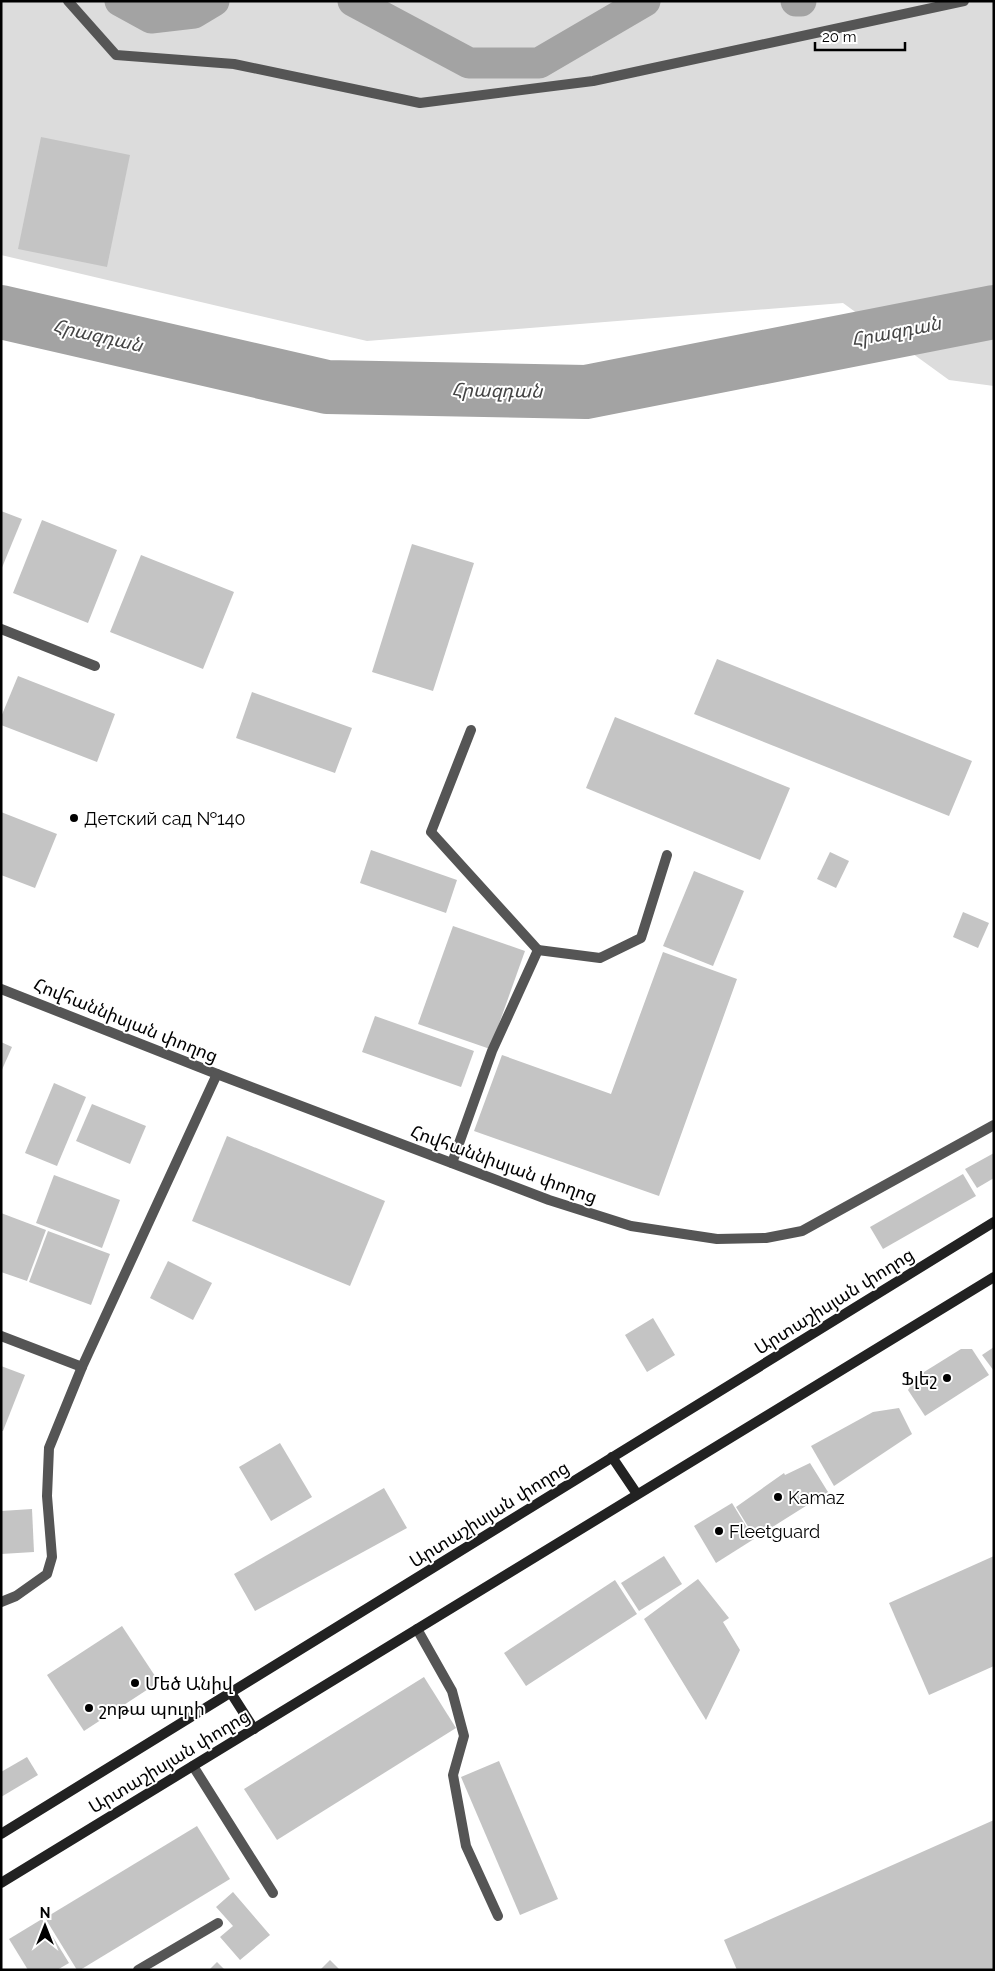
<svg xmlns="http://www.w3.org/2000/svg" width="995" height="1971" font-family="Raleway,'Noto Sans Armenian',sans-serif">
	<rect width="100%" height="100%" fill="#fff"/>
	<!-- green -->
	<path fill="#dcdcdc" d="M1,1H994V386L949,380L843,303L367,341L1,255Z"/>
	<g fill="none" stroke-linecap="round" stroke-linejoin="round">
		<!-- canal -->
		<g stroke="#a3a3a3" stroke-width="31">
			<path d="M120,1L151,18L194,13L214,1"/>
			<path d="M353,1L469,63H539L645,1"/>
			<path d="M796,1H801"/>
		</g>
		<!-- river -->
		<path stroke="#a3a3a3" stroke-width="54" d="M1,312L327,387L586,392L994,312"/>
	</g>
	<!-- building -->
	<g fill="#c4c4c4">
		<path d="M41,137L130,155L107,267L18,249Z"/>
		<path d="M1,511L22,519L1,570Z"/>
		<path d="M42,520L117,550L88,623L13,593Z"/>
		<path d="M412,544L474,563L433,691L372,672Z"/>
		<path d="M141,555L234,592L203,669L110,632Z"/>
		<path d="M717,659L972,761L949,816L694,714Z"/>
		<path d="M18,676L115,714L97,762L1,725V717Z"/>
		<path d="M252,692L352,728L335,773L236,738Z"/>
		<path d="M615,717L790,788L760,860L586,788Z"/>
		<path d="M1,812L57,834L35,888L1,875Z"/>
		<path d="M371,850L457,880L446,913L360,883Z"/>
		<path d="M830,852L849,861L836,888L817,879Z"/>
		<path d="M694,871L744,891L713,966L663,946Z"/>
		<path d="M963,912L989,923L978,948L953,937Z"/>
		<path d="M453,926L525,951L490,1049L418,1024Z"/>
		<path d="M663,952L737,979L659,1196L474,1131L502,1055L611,1094Z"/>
		<path d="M375,1016L474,1051L461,1087L362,1052Z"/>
		<path d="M1,1042L12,1047L1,1072Z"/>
		<path d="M54,1083L86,1097L57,1166L25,1153Z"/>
		<path d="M92,1104L146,1126L130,1164L76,1141Z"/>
		<path d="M227,1136L385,1201L350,1286L192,1221Z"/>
		<path d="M994,1153V1178L977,1188L965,1169Z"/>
		<path d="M963,1174L976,1196L883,1249L870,1227Z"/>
		<path d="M54,1175L120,1200L102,1248L36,1223Z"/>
		<path d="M1,1213L46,1230L27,1281L1,1272Z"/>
		<path d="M48,1231L110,1254L91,1305L29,1282Z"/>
		<path d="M168,1261L212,1283L193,1320L150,1298Z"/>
		<path d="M653,1318L675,1355L647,1372L625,1335Z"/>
		<path d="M994,1347V1371L982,1355Z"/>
		<path d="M961,1349H972L989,1375L925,1416L908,1390L916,1377Z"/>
		<path d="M1,1366L25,1375L3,1431H1Z"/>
		<path d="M899,1408L912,1434L834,1486L811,1446L873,1412Z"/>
		<path d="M280,1443L312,1497L271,1521L239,1467Z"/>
		<path d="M810,1463L828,1492L755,1538L736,1507L784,1473L785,1475Z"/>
		<path d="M384,1488L407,1528L255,1611L234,1574Z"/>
		<path d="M732,1503L754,1539L716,1563L694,1526Z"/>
		<path d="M32,1509L34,1552L1,1554V1511Z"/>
		<path d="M664,1556L682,1584L639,1611L621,1583Z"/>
		<path d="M994,1556V1666L929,1695L889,1603Z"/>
		<path d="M698,1579L729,1618L723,1622L740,1650L706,1720L644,1619Z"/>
		<path d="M615,1580L637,1614L526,1686L504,1653Z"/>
		<path d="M122,1626L159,1682L84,1731L47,1675Z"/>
		<path d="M424,1677L456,1728L277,1840L244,1789Z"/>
		<path d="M27,1757L38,1775L1,1797V1772Z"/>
		<path d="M499,1761L558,1899L520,1915L461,1777Z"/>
		<path d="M994,1820V1970H737L724,1940Z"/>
		<path d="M197,1826L230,1879L80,1970H77L45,1918Z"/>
		<path d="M233,1892L270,1935L240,1960L220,1937L233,1926L216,1907Z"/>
		<path d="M42,1919L69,1963L57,1970H28L9,1939Z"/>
		<path d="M330,1960L340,1970H320Z"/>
		<path d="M217,1962L225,1970H209Z"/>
	</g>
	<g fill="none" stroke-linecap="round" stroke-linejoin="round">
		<!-- lane -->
		<g stroke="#555" stroke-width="10">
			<path d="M417,1629L452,1691L464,1736L453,1775L466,1846L498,1916"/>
			<path d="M193,1766L273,1893"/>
			<path d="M138,1970L218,1923"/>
		</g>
		<!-- street -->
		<g stroke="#555" stroke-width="10">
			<path d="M68,1L116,55L234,64L420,103L593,81L964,1"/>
			<path d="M1,629L95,666"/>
			<path d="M471,730L431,832L538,950"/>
			<path d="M1,989L217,1074L549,1200L631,1226L717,1239L766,1238L802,1231L994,1125"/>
			<path d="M452,1163L492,1051L538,950L600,958L641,938L667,855"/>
			<path d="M1,1336L82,1367"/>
			<path d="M1,1602L16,1596L47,1574L52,1557L47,1496L49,1448L82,1367L217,1074"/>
		</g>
		<!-- secondary -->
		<g stroke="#222" stroke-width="10">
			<path d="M612,1457L637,1494"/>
			<path d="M231,1693L254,1729"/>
			<path d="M1,1834L994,1222"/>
			<path d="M1,1883L994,1277"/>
		</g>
	</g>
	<!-- markers -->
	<g fill="#000" stroke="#fff" stroke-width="2">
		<circle cx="74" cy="818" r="5"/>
		<circle cx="947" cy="1378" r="5"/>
		<circle cx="778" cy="1497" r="5"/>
		<circle cx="719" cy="1531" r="5"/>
		<circle cx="135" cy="1683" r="5"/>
		<circle cx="89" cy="1708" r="5"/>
	</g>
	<g text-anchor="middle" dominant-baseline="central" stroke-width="4" stroke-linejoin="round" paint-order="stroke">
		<!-- poi labels -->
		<g font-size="18" fill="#000" stroke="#fff" text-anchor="start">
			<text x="84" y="818">Детский сад №140</text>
			<text x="937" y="1378" text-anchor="end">Ֆլեշ</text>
			<text x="788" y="1497">Kamaz</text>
			<text x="729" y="1531">Fleetguard</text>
			<text x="145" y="1683">Մեծ Անիվ</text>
			<text x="99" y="1708">շոթա պուրի</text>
		</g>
		<!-- street labels -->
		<g font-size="18" fill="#000" stroke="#fff">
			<text transform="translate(126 1020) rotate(22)">Հովհաննիսյան փողոց</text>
			<text transform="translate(504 1164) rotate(20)">Հովհաննիսյան փողոց</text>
			<text transform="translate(834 1301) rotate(-32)">Արտաշիսյան փողոց</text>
			<text transform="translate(489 1514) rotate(-32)">Արտաշիսյան փողոց</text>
			<text transform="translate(169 1761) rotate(-31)">Արտաշիսյան փողոց</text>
		</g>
		<!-- water labels -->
		<g font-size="19" font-style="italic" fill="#444" stroke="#fff">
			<text transform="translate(896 331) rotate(-11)">Հրազդան</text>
			<text transform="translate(98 335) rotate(13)">Հրազդան</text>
			<text transform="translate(497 390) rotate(1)">Հրազդան</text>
		</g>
	</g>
	<!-- border -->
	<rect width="995" height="1971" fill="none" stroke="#000000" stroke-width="5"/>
	<!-- north arrow -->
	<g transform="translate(45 1926)" stroke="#ffffff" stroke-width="4" paint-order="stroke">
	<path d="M0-4L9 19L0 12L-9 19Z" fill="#000000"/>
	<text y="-8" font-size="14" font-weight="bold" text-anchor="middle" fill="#000000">N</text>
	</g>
	<!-- scale -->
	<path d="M815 42v8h90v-8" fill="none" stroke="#000000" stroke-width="2.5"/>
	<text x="822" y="42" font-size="15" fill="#000000" stroke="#ffffff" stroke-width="4" paint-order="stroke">20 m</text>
</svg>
